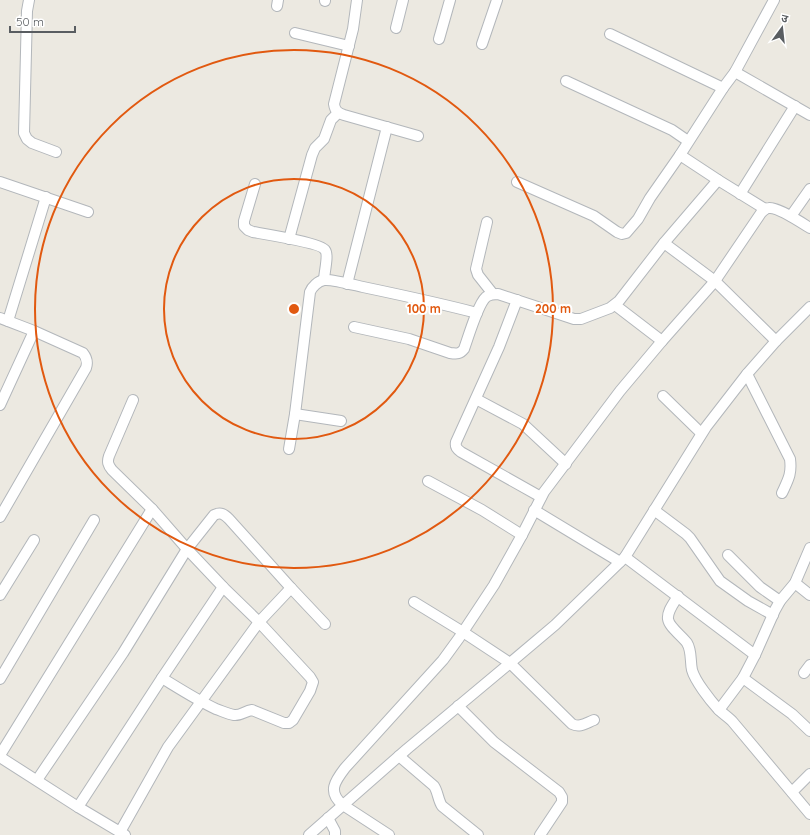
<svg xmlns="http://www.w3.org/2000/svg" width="810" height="835" font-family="Quicksand,'Noto Sans Devanagari',sans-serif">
	<rect width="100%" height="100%" fill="#ece9e1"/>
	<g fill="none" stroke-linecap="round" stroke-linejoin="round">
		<!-- minor casing -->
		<g stroke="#b3b7bb" stroke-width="12">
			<g id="minor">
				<path d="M29,0L27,11L24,133L27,139L32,143L56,152"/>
				<path d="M357,0L353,29L334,104C335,111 338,113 344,115L418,136"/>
				<path d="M325,1V0"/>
				<path d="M277,6L278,0"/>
				<path d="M396,28L403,0"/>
				<path d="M295,33L349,46"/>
				<path d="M610,34L723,88"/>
				<path d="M439,39L450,0"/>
				<path d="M482,44L497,0"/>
				<path d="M735,72L810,115"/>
				<path d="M566,81L672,130L688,141"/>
				<path d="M680,155L718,180L765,209"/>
				<path d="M0,182L88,212"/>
				<path d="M517,182L594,216L617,232L622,234L626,233L638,219L650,198L680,155L723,88L735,72L774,0"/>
				<path d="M255,184L244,221V226L248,230L253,232C264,234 321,243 325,250C329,255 324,273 324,280"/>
				<path d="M740,194L795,106"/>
				<path d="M791,216L810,189"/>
				<path d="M487,222L476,269L478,275L493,294"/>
				<path d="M289,239L312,155L315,148L324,139L331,120L338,113"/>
				<path d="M664,243L715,281L776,341"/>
				<path d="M347,284L387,127"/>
				<path d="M517,300L499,347L456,442C455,447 457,449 461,452L541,497"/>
				<path d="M615,305L662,341"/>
				<path d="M0,318L34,331L83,353C87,358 88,362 86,368L0,517"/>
				<path d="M8,321L46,197"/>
				<path d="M354,327L409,339L450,353C457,354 460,354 464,349C468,338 478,304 486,297C490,294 494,294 498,294L574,319H581L610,308L619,301L664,243L718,180"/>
				<path d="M747,374L790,459C792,474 788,480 782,493"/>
				<path d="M663,396L701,433"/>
				<path d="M476,399L523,424L566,464"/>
				<path d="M133,400L109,456C107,462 108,465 112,470L152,509L187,549L223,587L259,622L310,677L313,682L310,691L293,720L289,723H284L252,710C245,711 240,716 234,715C228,714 222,711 216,709C197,700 180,689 162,678"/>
				<path d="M0,405L34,331"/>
				<path d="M295,414L341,421"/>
				<path d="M289,449L295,414L310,292C312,287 318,281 324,280C332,279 354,285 363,287C401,295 439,303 477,313"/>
				<path d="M428,481L482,510L522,535"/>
				<path d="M534,510L620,562"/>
				<path d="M654,510L686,534L690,538L720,581L748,601L773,615"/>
				<path d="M728,555L760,587L780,601"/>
				<path d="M625,557L755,655"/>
				<path d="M795,583L810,595"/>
				<path d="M0,595L34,540"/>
				<path d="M678,596C674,603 667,611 668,619C669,627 682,636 687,643C692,651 690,661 692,670C695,681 710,700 718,709C722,713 728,717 732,721L810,814"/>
				<path d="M414,602L463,632L510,663L572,724C580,728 586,723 594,720"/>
				<path d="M804,673L810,665"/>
				<path d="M743,678L792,714L810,731"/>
				<path d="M0,679L94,520"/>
				<path d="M458,706L494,742L559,792L562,797V802L540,835"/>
				<path d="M719,710L743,678L755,655L775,610L780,601L795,583L810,548"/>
				<path d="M0,755L152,509"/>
				<path d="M399,756L434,786C438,792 438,800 442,806L478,835"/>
				<path d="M0,757L78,807L125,835"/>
				<path d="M37,780L123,653L187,549L214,515C221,512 224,514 229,519L291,588L325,624"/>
				<path d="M792,792L810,774"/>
				<path d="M78,807L162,678L223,587"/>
				<path d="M328,818L335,831V835"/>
				<path d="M120,832L168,747L259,622L291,588"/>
				<path d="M309,835L407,749L510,663L555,625L620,562L625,557L706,427L747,374L776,341L810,307"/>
				<path d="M389,835L343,805C327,792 335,781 345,768L443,660L459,638L494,585L522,535L544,492L620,391L662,341L715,281L761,213C764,210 766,208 769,208C778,207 802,223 810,228"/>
			</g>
		</g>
		<!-- minor -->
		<use href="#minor" stroke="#fff" stroke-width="10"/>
	</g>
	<!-- distance rings -->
	<g fill="none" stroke="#e15910" stroke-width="2">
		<circle cx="294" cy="309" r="130"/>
		<circle cx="294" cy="309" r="259"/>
	</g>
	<circle cx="294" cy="309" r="6" fill="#e15910" stroke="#fff" stroke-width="2"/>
	<g font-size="12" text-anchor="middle" font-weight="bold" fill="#e15910" stroke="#fff" stroke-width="4" stroke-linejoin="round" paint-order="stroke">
		<text x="424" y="313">100 m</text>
		<text x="553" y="313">200 m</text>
	</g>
	<!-- north arrow -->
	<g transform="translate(782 28) rotate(15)" stroke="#ffffff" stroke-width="3" paint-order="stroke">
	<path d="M0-3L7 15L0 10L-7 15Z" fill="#595d61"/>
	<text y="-6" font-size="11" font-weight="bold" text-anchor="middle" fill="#595d61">उ</text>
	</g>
	<!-- scale -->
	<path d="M10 26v6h65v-6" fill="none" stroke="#595d61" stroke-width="2"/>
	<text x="16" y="26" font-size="12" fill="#595d61" stroke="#ffffff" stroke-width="3" paint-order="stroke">50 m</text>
</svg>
